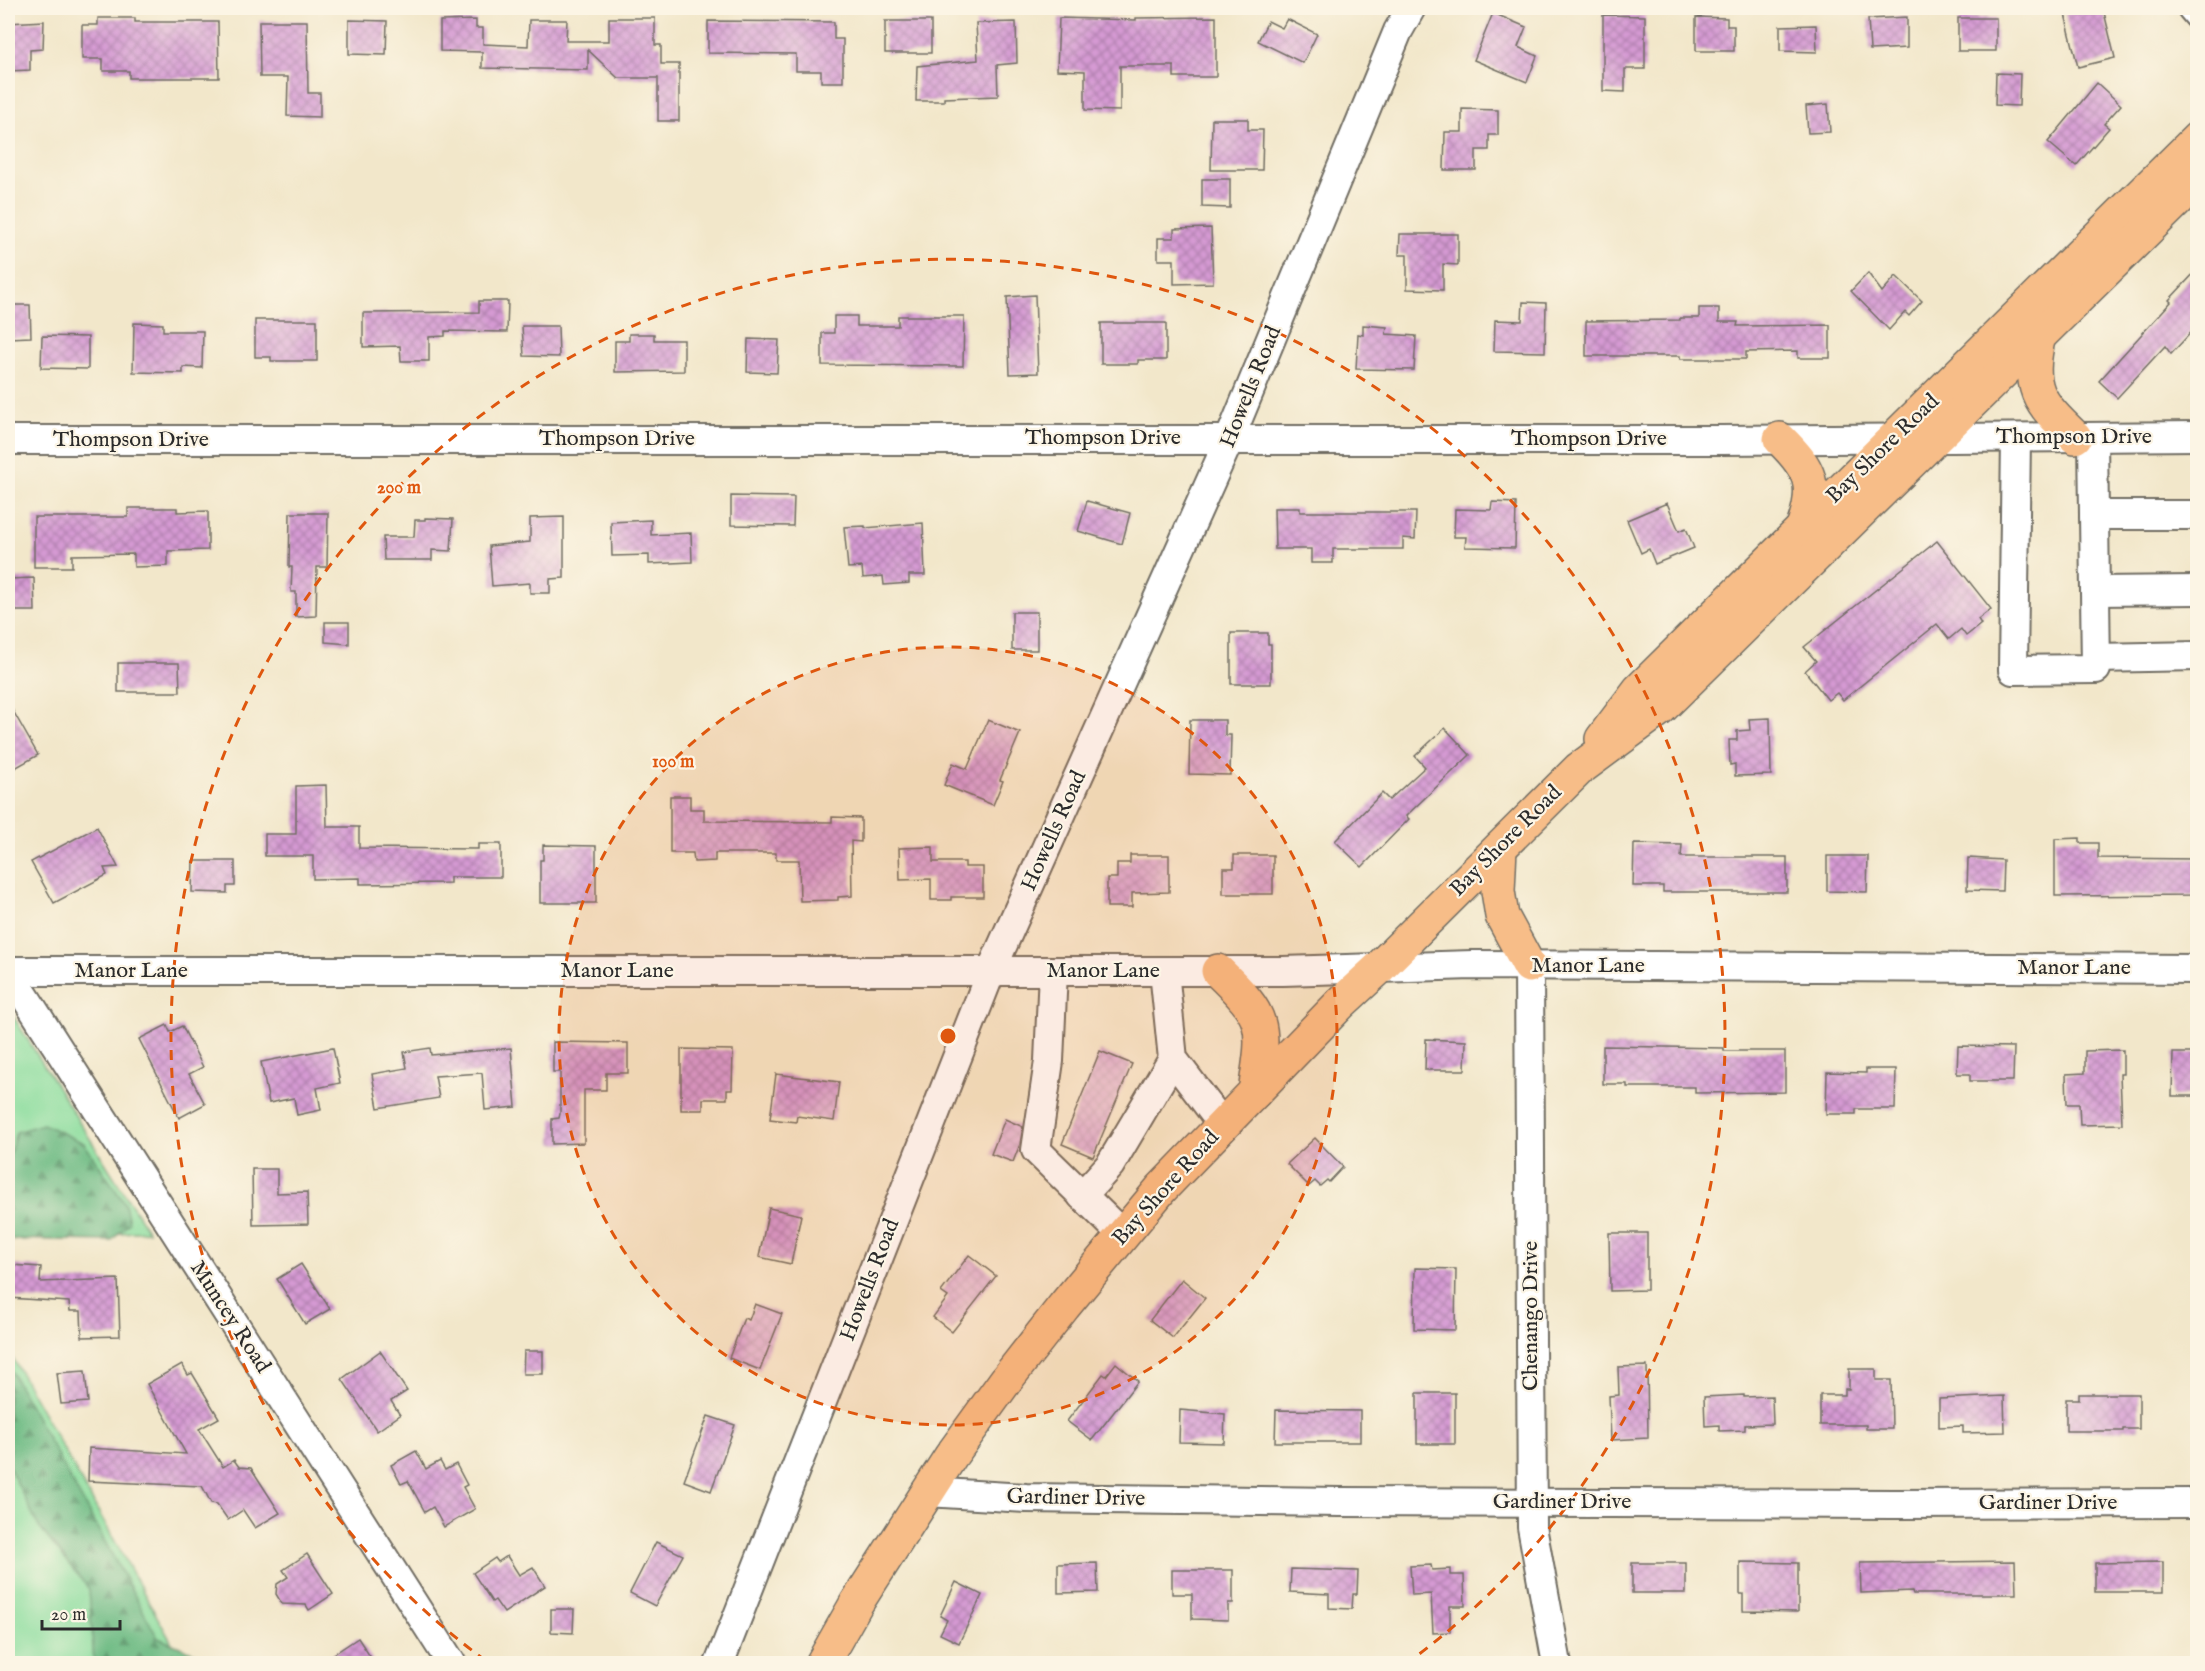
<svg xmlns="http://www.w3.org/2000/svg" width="2205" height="1671" font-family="'IM FELL English',serif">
	<defs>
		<pattern id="forest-firs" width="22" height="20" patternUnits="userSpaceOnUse" patternTransform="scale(1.5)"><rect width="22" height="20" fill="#70bc85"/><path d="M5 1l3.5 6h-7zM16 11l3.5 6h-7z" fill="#5c996d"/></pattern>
		<pattern id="building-cross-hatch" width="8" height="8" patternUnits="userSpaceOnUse" patternTransform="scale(1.5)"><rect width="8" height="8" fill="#d59ad3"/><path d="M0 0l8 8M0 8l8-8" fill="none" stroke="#ad7eab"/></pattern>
	</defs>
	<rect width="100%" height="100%" fill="#fcf5e5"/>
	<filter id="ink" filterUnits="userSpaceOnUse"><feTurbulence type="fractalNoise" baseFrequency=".0167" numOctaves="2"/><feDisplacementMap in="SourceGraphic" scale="12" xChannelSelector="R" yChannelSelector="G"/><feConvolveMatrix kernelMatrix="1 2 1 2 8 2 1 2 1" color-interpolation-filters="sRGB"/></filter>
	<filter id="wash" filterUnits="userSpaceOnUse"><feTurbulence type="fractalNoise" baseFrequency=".008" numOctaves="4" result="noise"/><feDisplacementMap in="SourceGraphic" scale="24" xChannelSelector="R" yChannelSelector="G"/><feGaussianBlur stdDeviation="1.35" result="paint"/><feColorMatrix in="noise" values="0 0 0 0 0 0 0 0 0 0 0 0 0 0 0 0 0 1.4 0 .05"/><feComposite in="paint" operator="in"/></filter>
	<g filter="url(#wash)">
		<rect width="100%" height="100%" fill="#f2e7ca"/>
		<!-- grass -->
		<g fill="#8bdd9e" stroke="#5b8464" stroke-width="1.5">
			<path d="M8,1008L148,1231L8,1241Z"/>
			<path d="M8,1350L183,1663H8Z"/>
		</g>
		<!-- forest -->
		<g fill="url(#forest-firs)" stroke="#4e7458" stroke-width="1.5">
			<path d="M43,1124L84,1143L125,1204L129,1223L111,1241L8,1239V1161L16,1132Z"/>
			<path d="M8,1366L158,1638L219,1663H94L89,1589L39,1527L8,1465Z"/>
		</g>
		<g id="blocks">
			<!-- building -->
			<g fill="url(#building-cross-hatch)">
				<path d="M2091,8H2103L2115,58L2078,67L2065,14Z"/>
				<path d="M1493,13L1526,27L1518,47L1537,56L1527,82L1474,60Z"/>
				<path d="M1603,15L1645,16V69H1625V92L1603,91Z"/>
				<path d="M1216,17V77H1174V66H1120V111L1085,110V71L1057,70L1059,18L1136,20V18Z"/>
				<path d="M1696,17L1727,18V26H1734V51H1696Z"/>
				<path d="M1907,17V48L1870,50L1868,19Z"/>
				<path d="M98,18H135V22H218L219,78H129V71H103V59H82V25H98Z"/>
				<path d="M609,18H655V45H661V64H679V121H658V78H618L588,50V70L482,68V52L440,51V21L476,20V28H483V44L528,46L529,20H567L566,41H609Z"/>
				<rect x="1958" y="18" width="38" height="33"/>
				<path d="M1287,19L1317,34L1303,63L1258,41L1268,21L1282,28Z"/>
				<path d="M349,20L387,21L386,55L349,54Z"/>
				<path d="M44,21L43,49L30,50V70L8,71V23Z"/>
				<path d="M259,21H307L308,93H320V117L287,116L288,77H260Z"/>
				<path d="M708,21L834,22V39H843V82H821V71H796V54L708,53Z"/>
				<rect x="885" y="21" width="46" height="32"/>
				<path d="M1016,22L1017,63L997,65L998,96L944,98V101H916L917,66L978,60L976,23Z"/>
				<path d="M1816,25L1817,52L1780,51V26Z"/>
				<path d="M1996,73L2020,74L2019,106L1995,105Z"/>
				<path d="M2097,83L2121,105L2104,124L2109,128L2076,166L2048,142Z"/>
				<path d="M1828,104L1830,132L1808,133L1806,106Z"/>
				<path d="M1462,109L1498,110V135H1489V150H1476V170H1444L1445,132H1462Z"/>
				<path d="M1212,119H1248V130H1263L1262,170H1211Z"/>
				<path d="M1202,179H1230V208L1202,207Z"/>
				<path d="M1211,228L1213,283L1174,284V260H1158V238H1174V229Z"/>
				<path d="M1400,234H1458V265L1443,264V290L1407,289V255H1399Z"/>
				<path d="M2198,269V325L2171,354L2165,346L2117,398L2099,381L2171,302L2169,300Z"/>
				<path d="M1868,273L1882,292L1896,276L1922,301L1909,316L1905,312L1889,330L1851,291Z"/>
				<path d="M1035,295L1038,373L1010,374L1007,297Z"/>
				<path d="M479,301H508L507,332L445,331V336L429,337V361H401L400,346L363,347V313L479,312Z"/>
				<path d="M1523,302L1546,303L1545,352L1494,351L1495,320L1522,321Z"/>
				<path d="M8,305H30L31,337L8,338Z"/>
				<path d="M1699,308H1719V322H1738L1737,326L1830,325V358H1798V351L1746,352V359H1680V356H1586V321L1680,320V318H1699Z"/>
				<path d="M834,316H857V326H898V316H964L963,366L822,365V333H834Z"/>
				<path d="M255,320H317V361H271V357H255Z"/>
				<path d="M134,323L163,324V331H203L202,368L183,367V373L133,372Z"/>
				<path d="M1101,323H1166V360H1138V364H1101Z"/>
				<path d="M1363,325L1387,327L1386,334L1416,336L1414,370L1356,369L1358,334L1363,335Z"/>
				<path d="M522,326H558L559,357L524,356Z"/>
				<path d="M629,334H654V340H684V371L615,372V341H629Z"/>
				<path d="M42,336L88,337V369L41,368Z"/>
				<path d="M748,339L779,340L777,373L747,372Z"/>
				<path d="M731,496L794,497L793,526L731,525Z"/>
				<path d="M1087,501L1130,513L1122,544L1078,531Z"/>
				<path d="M1492,502L1516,503L1515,548L1465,547L1466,537H1454L1455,509L1491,510Z"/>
				<path d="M1667,503L1679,531L1686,528L1694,548L1655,564L1649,549L1641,553L1627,520Z"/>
				<path d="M128,508H177V512L208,511V550L168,551V566L134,567V554L72,555V567H34V517H128Z"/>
				<path d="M1274,508H1300V512H1416L1415,539L1403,538V549H1333V563H1311V549H1275Z"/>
				<path d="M290,513H328L327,567H317L316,616L296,617V592H291L292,567H289Z"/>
				<path d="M564,517V578L550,579V593H530V583L492,586L489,546L530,542V518Z"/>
				<path d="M425,518L453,519L451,551L432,550V560H384L383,537H414L415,520H425Z"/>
				<path d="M651,520V535L691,533L692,562L649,564V555L612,556L611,522Z"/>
				<path d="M923,523L925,575H909V583L884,585L883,576L863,578L862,567L848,568L844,527L865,526V528Z"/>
				<path d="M1937,541L1991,609L1978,619L1981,624L1966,636L1961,629L1949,639L1937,624L1843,700L1837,693L1828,700L1805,671L1816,661L1804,647Z"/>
				<path d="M34,578L35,611H8V579Z"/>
				<rect x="1012" y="612" width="25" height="38"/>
				<path d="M325,622H349V644L325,642Z"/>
				<path d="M1231,633H1268V644H1271V684H1231Z"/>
				<path d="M118,663H179L180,692H118Z"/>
				<path d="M8,702L38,755L8,772Z"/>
				<path d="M1770,718L1771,775L1735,776V764L1730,765L1729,740H1737V731L1750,730L1749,719Z"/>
				<path d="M988,720L1020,733L1000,780L1003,781L993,805L944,785L953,763L967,769Z"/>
				<path d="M1190,720H1225V735H1231L1230,775L1189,774Z"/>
				<path d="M1445,728L1470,755L1406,816L1409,819L1362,867L1335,841L1382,793L1389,800L1425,767L1415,756Z"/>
				<path d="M326,785L327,827H359V848L478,849V844H501V877H450V883L360,884V878L313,879V856H265V834H296V786Z"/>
				<path d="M670,796H690V809H704V821L832,822V817L861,818V842L851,841L852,896L838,897V900L800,901L799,860H776V853H715V861L694,862L693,853H670Z"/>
				<path d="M97,827L118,867L104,868L107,875L54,903L31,862Z"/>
				<path d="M2080,838V843H2098V858L2198,859V895L2055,896V839Z"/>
				<path d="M1634,844L1682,845L1681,857H1787V892H1663V886H1633Z"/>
				<path d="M543,845L596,846V903H540V860H543Z"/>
				<path d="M933,847V862H965V867H983V897H951V900H931V879L900,880L899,848Z"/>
				<path d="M1130,855H1169V892L1132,893V907H1107V878H1117V863H1130Z"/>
				<path d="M1234,855H1273V894H1223V868H1234Z"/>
				<path d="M1827,856H1868L1867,892L1827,891Z"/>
				<path d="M1968,858L2003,860L2002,891L1967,890Z"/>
				<path d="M193,861H235V886H227V893L192,892Z"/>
				<path d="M167,1025L170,1032L182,1026L203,1067L189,1074L205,1104L179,1118L139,1039Z"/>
				<path d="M1426,1039L1466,1041L1465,1070H1425Z"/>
				<path d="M553,1042L628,1043V1073H606V1090H584V1143L552,1144V1119L559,1118L560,1114V1072H553Z"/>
				<path d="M1603,1046L1724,1048V1051H1785V1092L1695,1093V1087H1627V1084H1603Z"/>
				<path d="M1958,1046L2014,1047L2013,1081H1970V1074H1957Z"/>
				<path d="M333,1048L340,1083L317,1088L321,1110L297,1115L294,1098L269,1103L261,1062Z"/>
				<path d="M430,1048L431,1055L511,1048L516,1107L485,1110L482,1073L435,1076L439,1098L378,1108L372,1074L407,1068L404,1052Z"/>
				<path d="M681,1049L733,1050L732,1090H727V1099H703V1110H681Z"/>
				<path d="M2123,1050V1074H2120L2122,1124L2080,1125L2079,1104H2067L2066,1074L2085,1073V1051Z"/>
				<path d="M1100,1051L1132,1064L1093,1157L1062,1144Z"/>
				<path d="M2173,1053H2198V1096H2172Z"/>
				<path d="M1866,1069H1896L1895,1109H1856V1114H1826L1827,1072L1866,1073Z"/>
				<path d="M776,1074L839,1082L834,1121L797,1116L796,1122L770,1119Z"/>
				<path d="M1005,1119L1023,1127L1020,1144L1013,1162L991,1154Z"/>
				<path d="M1315,1138L1343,1167L1329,1182L1327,1180L1320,1186L1315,1181L1309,1186L1287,1164Z"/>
				<path d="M252,1169H277V1193L307,1192L308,1224L253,1225Z"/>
				<path d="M769,1208L801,1215L791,1264L759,1257Z"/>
				<path d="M1609,1233H1647V1290L1610,1291Z"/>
				<path d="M969,1255L996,1276L952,1332L933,1317L948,1297L941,1292Z"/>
				<path d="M301,1264L330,1309L305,1324L277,1279Z"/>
				<path d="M11,1265L41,1267L40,1282L118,1279L120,1336L82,1337L81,1311H70L69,1302L9,1298Z"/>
				<path d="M1415,1268L1456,1269L1455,1330L1414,1329Z"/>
				<path d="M1182,1279L1205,1298L1173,1338L1150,1320Z"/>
				<path d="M755,1304L782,1314L760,1370L729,1358L744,1318L749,1320Z"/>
				<path d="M380,1351L407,1391L391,1401L400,1415L377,1431L342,1379Z"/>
				<path d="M524,1351H543V1374H523Z"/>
				<path d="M1116,1363L1138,1381L1092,1440L1067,1421L1103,1374L1106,1376Z"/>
				<path d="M182,1364L188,1375L192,1373L219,1418L199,1429L223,1467L234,1460L239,1467L251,1468L280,1513L255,1528L243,1510L228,1520L217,1504L211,1503L202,1486L88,1481L89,1448L186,1454L147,1384Z"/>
				<path d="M1647,1366L1648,1438L1611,1440L1609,1396L1619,1395L1618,1367Z"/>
				<path d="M1849,1369H1876V1380H1891L1892,1429H1866V1425H1820V1395H1845V1389H1849Z"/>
				<path d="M85,1371L88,1402L61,1404L57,1373Z"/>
				<rect x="1417" y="1393" width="38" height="51"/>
				<path d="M2079,1394H2139V1429H2123V1431H2066V1399H2079Z"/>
				<path d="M1744,1395V1397L1772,1396L1773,1424L1745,1425V1430L1719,1431V1425L1705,1426L1704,1397Z"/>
				<path d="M2004,1396L2005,1432L1963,1433V1426L1939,1427V1399Z"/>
				<path d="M1180,1410L1225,1414L1224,1443L1179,1442Z"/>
				<path d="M1276,1410L1360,1411V1442H1275Z"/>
				<path d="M708,1416L735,1425L711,1491L684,1481Z"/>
				<path d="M416,1451L426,1469L440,1461L445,1470L456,1464L467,1485L463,1487L475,1509L444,1527L433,1507L425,1512L408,1481L401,1484L391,1465Z"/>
				<path d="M656,1542L683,1555L655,1606L630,1593Z"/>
				<path d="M307,1554L333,1594L309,1610L306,1605L282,1604L276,1594L277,1584L288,1577L283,1570Z"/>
				<path d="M507,1556L519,1575L533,1567L545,1586L504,1613L495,1600L492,1602L473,1573L495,1558L498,1562Z"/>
				<path d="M2015,1561L2016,1594H1913L1912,1591L1861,1593L1860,1563Z"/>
				<path d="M1740,1562L1798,1563V1612L1743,1611V1594H1740Z"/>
				<path d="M2163,1562V1592H2095V1563Z"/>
				<path d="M1097,1563L1098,1592L1058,1593V1564Z"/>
				<rect x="1632" y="1563" width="54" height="30"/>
				<path d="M1431,1565L1432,1570L1450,1569V1575H1464L1465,1606H1450V1632L1433,1633L1431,1594L1412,1595L1410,1566Z"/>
				<path d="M1291,1569L1358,1571L1357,1594H1353L1352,1609L1329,1608V1594L1290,1592Z"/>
				<path d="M1172,1570H1233V1603H1228V1620L1192,1619V1594H1172Z"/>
				<path d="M956,1582L982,1595L959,1643L940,1634L947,1620L940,1616Z"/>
				<path d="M551,1609H574L573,1633L551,1632Z"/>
				<path d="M358,1638L375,1664H319Z"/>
			</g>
		</g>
	</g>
	<g filter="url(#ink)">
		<use href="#blocks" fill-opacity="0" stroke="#716d63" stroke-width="1.5"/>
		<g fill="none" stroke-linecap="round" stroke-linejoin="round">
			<!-- minor casing -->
			<g stroke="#716d63" stroke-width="32">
				<g id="minor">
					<path d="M2192,8L2198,15"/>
					<path d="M2016,438L2013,670L2096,669L2093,437"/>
					<path d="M8,440H1721L2198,436"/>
					<path d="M2094,515H2198"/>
					<path d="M2095,591L2198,590"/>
					<path d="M2096,658L2198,656"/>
					<path d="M1529,966L1532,1527L1557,1664"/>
					<path d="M8,970L452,1664"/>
					<path d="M8,971H1283L1472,965L2198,969"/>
					<path d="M1053,971L1049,1061L1036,1150L1123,1235"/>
					<path d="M1164,971L1173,1059L1223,1125"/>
					<path d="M1082,1196L1110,1165L1173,1059"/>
					<path d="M927,1492L1026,1498L1340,1502L1895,1504L2198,1503"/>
					<path d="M719,1664L991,971L1230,438L1398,31L1411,8"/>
				</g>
			</g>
			<!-- major casing -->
			<g stroke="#716d63" stroke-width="36">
				<g id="major">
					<path d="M2039,335C2027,388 2037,401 2075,437"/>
					<path d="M1780,439C1811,469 1818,486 1803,527"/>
					<path d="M1602,739L1639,690L2198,138"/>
					<path d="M1500,848L1498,891L1502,916L1529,966"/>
					<path d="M1218,971C1268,1019 1265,1025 1255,1092"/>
					<path d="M822,1664L856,1604L951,1456L1006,1380L1064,1306L1161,1189L1341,1003L1379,968L1579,769L1660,709L2198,180"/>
				</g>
			</g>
			<!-- minor -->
			<use href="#minor" stroke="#fff" stroke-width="28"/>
			<!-- major -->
			<use href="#major" stroke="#f7bd88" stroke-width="33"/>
		</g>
	</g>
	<!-- distance rings -->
	<circle cx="948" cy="1036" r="389" fill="#df570e" fill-opacity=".12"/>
	<g fill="none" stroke="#df570e" stroke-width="3" stroke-dasharray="10 8">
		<circle cx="948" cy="1036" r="389"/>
		<path d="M486 1661A777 777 0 1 1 1410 1661"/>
	</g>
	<g text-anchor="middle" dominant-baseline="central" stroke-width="4.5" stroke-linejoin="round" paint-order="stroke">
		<!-- street labels -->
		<g font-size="22" fill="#2b2b2b" stroke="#fcf5e5">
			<text transform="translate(1251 387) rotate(-68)">Howells Road</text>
			<text x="2074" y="437">Thompson Drive</text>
			<text x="1103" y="438">Thompson Drive</text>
			<text x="617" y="439">Thompson Drive</text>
			<text x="1589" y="439">Thompson Drive</text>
			<text x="131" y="440">Thompson Drive</text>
			<text transform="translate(1883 449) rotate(-44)">Bay Shore Road</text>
			<text transform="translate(1054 831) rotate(-66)">Howells Road</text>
			<text transform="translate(1506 841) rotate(-45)">Bay Shore Road</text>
			<text x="1588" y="966">Manor Lane</text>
			<text x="2074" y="968">Manor Lane</text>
			<text x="131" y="971">Manor Lane</text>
			<text x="617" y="971">Manor Lane</text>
			<text x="1103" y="971">Manor Lane</text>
			<text transform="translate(1166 1188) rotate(-48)">Bay Shore Road</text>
			<text transform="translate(870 1280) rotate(-69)">Howells Road</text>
			<text transform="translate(1531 1316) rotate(-90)">Chenango Drive</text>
			<text transform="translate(230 1317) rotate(57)">Muncey Road</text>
			<text transform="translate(1076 1498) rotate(1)">Gardiner Drive</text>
			<text x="1562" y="1502">Gardiner Drive</text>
			<text x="2048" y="1503">Gardiner Drive</text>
		</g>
	</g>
	<circle cx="948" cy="1036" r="9" fill="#df570e" stroke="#fcf5e5" stroke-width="3"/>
	<g font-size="18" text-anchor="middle" font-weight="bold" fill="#df570e" stroke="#fcf5e5" stroke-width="4.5" stroke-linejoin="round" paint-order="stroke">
		<text x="399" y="493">200 m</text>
		<text x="673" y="767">100 m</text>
	</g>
	<!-- margin -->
	<rect width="2205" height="1671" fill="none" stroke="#fcf5e5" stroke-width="30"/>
	<!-- scale -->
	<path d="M42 1620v9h78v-9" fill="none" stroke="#2b2b2b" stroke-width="3"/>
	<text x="51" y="1620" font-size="18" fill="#2b2b2b" stroke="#fcf5e5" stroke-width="4.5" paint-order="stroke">20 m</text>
</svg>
